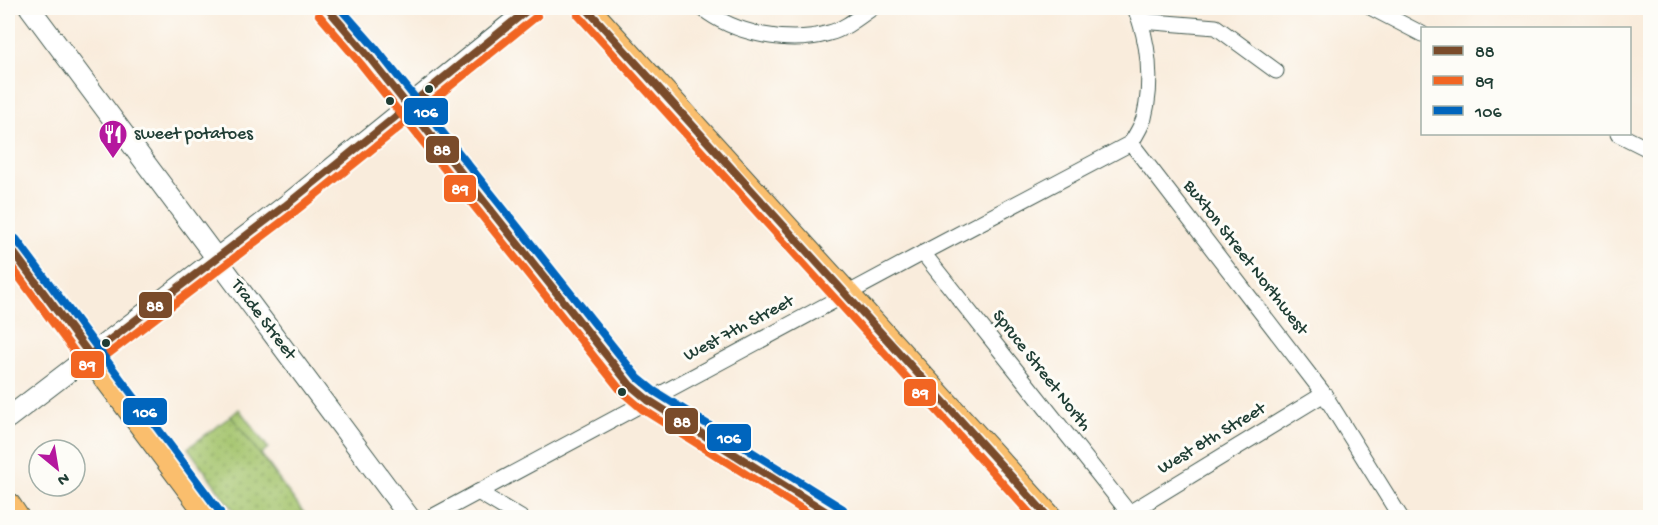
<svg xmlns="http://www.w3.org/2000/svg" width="1658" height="525" font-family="'Gochi Hand',sans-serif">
	<defs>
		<pattern id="grass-tufts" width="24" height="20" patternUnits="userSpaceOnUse" patternTransform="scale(1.5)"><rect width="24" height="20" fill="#a4c46d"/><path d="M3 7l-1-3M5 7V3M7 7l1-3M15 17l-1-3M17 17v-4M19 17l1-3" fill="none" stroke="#85a05a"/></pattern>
		<pattern id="park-dots" width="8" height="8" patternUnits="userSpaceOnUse" patternTransform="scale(1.5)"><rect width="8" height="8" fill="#a4c46d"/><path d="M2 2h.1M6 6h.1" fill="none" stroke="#85a05a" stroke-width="1.8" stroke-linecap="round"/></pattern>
	</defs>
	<rect width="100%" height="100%" fill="#fdfcf7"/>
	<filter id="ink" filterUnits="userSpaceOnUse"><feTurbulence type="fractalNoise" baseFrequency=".0167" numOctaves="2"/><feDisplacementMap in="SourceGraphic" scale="12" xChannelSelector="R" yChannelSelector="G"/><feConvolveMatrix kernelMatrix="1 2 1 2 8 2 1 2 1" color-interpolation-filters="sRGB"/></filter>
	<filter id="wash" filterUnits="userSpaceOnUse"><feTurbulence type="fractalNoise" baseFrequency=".008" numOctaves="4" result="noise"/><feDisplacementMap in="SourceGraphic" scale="24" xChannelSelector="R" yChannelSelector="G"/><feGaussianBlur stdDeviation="1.35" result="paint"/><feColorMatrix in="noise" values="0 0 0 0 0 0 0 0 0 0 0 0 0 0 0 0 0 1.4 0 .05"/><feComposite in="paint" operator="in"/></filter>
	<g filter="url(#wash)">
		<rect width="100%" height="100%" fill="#f9ecdc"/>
		<!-- grass -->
		<path fill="url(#grass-tufts)" stroke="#628050" stroke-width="1.5" d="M239,409L268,448L261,454L277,476L230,417Z"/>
		<!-- park -->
		<path fill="url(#park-dots)" stroke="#628050" stroke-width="1.5" d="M231,416L307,517H238L188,448Z"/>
	</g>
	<g filter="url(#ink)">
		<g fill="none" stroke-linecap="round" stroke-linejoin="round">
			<!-- minor casing -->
			<g stroke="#40574d" stroke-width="17">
				<g id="minor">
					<path d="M702,8C734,34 789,45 829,33C845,29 859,17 872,8"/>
					<path d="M1372,8L1422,34"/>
					<path d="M1141,21L1216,27L1276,71"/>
					<path d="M1618,134L1650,150"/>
					<path d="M1131,143L1324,394L1401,518"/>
					<path d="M1131,143C1136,135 1141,127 1144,118C1153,83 1149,41 1135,8"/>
					<path d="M923,253L1129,513"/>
					<path d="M478,492L521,518"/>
					<path d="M430,518L923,253L1131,143"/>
					<path d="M1121,518L1324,394"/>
				</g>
			</g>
			<!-- tertiary casing -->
			<g stroke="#40574d" stroke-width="22">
				<g id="tertiary">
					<path d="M30,8L410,518"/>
					<path d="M8,418L285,206L530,8"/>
				</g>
			</g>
			<!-- primary casing -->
			<g stroke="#40574d" stroke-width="28">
				<g id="primary">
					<path d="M586,8L1049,518"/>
					<path d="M333,15L369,57L630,385L648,400L837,518"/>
					<path d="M8,245L212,518"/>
					<path d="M8,506L16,518"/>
				</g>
			</g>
			<!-- minor -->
			<use href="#minor" stroke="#fff" stroke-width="15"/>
			<!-- tertiary -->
			<use href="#tertiary" stroke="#fff" stroke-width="20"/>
			<!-- primary -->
			<use href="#primary" stroke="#fabe6d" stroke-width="26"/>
			<!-- bus-1 casing -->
			<g stroke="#fdfcf7" stroke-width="12">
				<g id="bus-1">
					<path d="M327,8L369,57L630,385L648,400L836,518"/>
					<path d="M586,8L1049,518"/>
					<path d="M8,245L90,355L285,206L530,8"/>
				</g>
			</g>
			<!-- bus-2 casing -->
			<g stroke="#fdfcf7" stroke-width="12">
				<g id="bus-2">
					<path d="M319,15L361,64L622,392L642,409L816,518"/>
					<path d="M578,15L1034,518"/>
					<path d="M8,262L82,362L89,365L95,364L292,214L537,16"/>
				</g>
			</g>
			<!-- bus-3 casing -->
			<g stroke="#fdfcf7" stroke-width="12">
				<g id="bus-3">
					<path d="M340,8L377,50L638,378L654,391L843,509"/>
					<path d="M16,239L220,512"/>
				</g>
			</g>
			<!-- bus-1 -->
			<use href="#bus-1" stroke="#7a4b2a" stroke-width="8"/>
			<!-- bus-2 -->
			<use href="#bus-2" stroke="#f26522" stroke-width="8"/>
			<!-- bus-3 -->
			<use href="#bus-3" stroke="#0065bd" stroke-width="8"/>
		</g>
	</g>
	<!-- icons -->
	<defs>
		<g id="restaurant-pin" transform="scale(1.5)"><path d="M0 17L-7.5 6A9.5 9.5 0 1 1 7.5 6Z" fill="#b5179e" stroke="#fdfcf7"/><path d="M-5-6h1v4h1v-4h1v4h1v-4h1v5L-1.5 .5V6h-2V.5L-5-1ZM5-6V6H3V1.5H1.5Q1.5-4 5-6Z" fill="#fff"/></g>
	</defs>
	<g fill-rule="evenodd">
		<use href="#restaurant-pin" x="113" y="134"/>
	</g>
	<!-- markers -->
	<g fill="#1f3d34" stroke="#fdfcf7" stroke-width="2">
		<circle cx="429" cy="89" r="5"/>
		<circle cx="390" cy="101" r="5"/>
		<circle cx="106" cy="343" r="5"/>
		<circle cx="622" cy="392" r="5"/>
	</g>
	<g text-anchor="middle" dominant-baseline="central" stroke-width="6" stroke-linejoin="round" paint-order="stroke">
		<!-- poi labels -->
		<g font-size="18" fill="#1f3d34" stroke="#fdfcf7" text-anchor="start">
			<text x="134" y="134">sweet potatoes</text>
		</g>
		<!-- street labels -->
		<g font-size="18" fill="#1f3d34" stroke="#fdfcf7">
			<text transform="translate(1245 258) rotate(52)">Buxton Street Northwest</text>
			<text transform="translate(263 320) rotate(53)">Trade Street</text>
			<text transform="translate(739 329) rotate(-28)">West 7th Street</text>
			<text transform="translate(1041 371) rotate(52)">Spruce Street North</text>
			<text transform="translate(1212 439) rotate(-31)">West 8th Street</text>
		</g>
	</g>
	<g stroke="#fdfcf7" stroke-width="2">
		<rect x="403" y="97" width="46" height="29" rx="6" fill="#0065bd"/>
		<rect x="425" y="135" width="35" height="29" rx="6" fill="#7a4b2a"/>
		<rect x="443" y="174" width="34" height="29" rx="6" fill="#f26522"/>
		<rect x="138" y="291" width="35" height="28" rx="6" fill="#7a4b2a"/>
		<rect x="70" y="350" width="35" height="29" rx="6" fill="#f26522"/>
		<rect x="903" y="378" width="34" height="29" rx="6" fill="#f26522"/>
		<rect x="122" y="397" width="46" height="29" rx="6" fill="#0065bd"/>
		<rect x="664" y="407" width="35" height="28" rx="6" fill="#7a4b2a"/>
		<rect x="706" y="423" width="46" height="29" rx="6" fill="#0065bd"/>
	</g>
	<g font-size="16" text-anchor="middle" font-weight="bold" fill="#fff">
		<text x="426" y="117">106</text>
		<text x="442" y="155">88</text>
		<text x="460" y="194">89</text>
		<text x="155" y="311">88</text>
		<text x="87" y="370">89</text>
		<text x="920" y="398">89</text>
		<text x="145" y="417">106</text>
		<text x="682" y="427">88</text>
		<text x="729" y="443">106</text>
	</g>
	<!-- margin -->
	<rect width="1658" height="525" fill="none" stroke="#fdfcf7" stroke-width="30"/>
	<!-- legend -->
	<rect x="1421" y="27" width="210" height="108" fill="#fdfcf7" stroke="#a4b0a9" stroke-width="1.5"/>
	<rect x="1433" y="46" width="30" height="9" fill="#7a4b2a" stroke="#a4b0a9" stroke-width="1.5"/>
	<text x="1475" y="57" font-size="18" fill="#1f3d34">88</text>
	<rect x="1433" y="76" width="30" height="9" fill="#f26522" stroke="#a4b0a9" stroke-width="1.5"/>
	<text x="1475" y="87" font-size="18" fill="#1f3d34">89</text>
	<rect x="1433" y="106" width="30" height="9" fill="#0065bd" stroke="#a4b0a9" stroke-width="1.5"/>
	<text x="1475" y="117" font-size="18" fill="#1f3d34">106</text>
	<!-- north arrow -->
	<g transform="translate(57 468) rotate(150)"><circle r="28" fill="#fdfcf7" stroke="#a4b0a9" stroke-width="1.5"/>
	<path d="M0-4.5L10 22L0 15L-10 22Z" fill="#b5179e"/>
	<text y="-9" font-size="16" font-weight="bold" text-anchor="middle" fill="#1f3d34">N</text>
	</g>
</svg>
